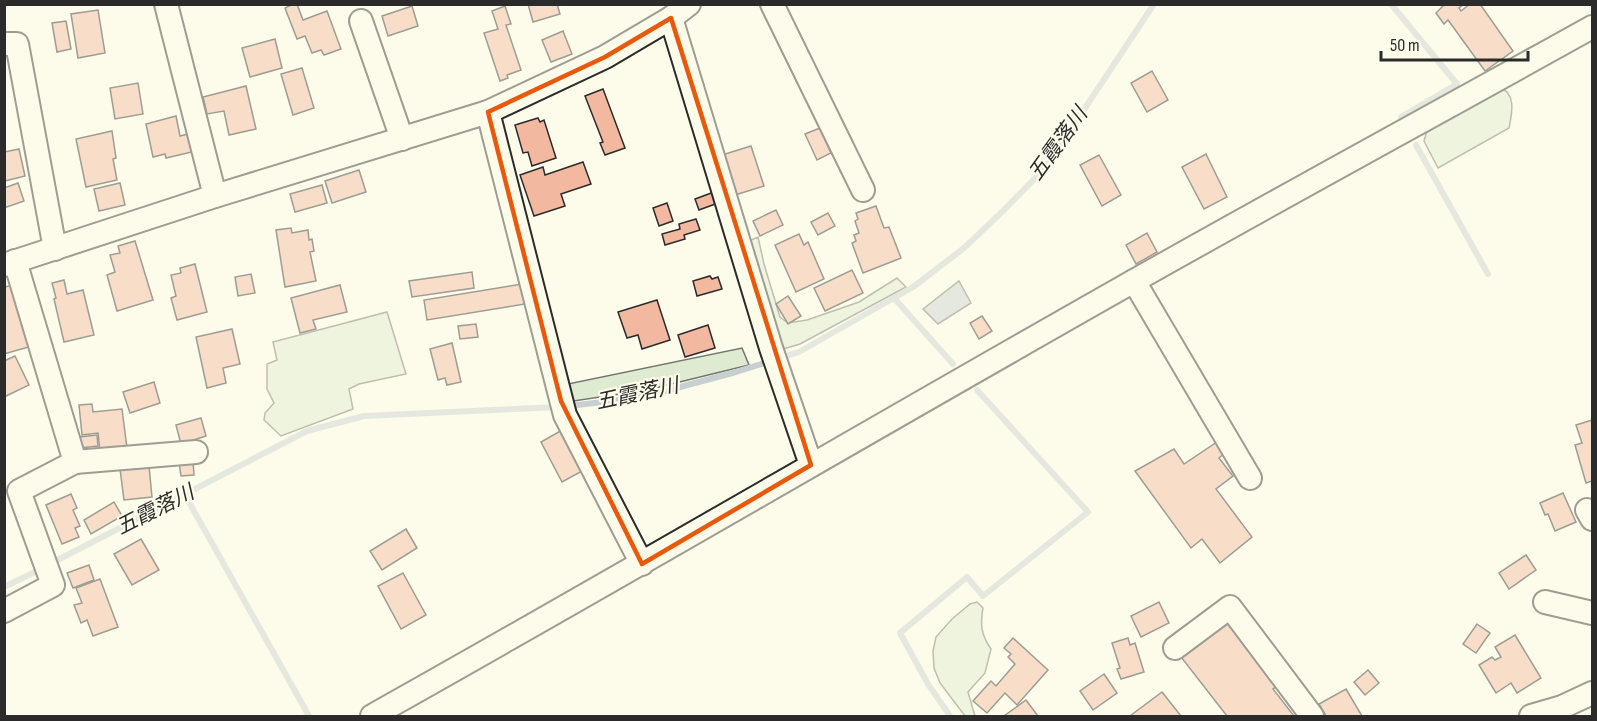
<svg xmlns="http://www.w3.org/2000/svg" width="1597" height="721" font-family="'Sofia Sans Condensed','Noto Sans JP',sans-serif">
	<rect width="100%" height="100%" fill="#fdfbea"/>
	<!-- green -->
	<g fill="#deebd1" stroke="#74746e" stroke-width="1.5">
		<path d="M1498,86C1517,93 1512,113 1509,128L1438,168L1424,141L1427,131Z"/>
		<path d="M758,237L764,264L780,317L788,323L807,320L859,302L897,278L906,287L800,344L780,350L747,242Z"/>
		<path d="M387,312L406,374L359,384L349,389L353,409L281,436L264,420L265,413L274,403L267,389V364L277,360L273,342Z"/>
		<path d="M742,348L749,365L647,390L567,402L563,385Z"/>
		<path d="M977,602L983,608C980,624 981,635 991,649L985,673L968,692L975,716H965L940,683L934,668L933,651L936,637L952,619L970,604Z"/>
	</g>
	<!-- water -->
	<path fill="#c7d0d0" stroke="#74746e" stroke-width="1.5" d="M959,281L971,303L938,324L923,309Z"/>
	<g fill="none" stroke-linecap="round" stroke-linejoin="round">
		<!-- stream -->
		<g stroke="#c7d0d0" stroke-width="6">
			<path d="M1391,4L1457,84L1401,117"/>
			<path d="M1416,145L1488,274"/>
			<path d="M894,298L953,364"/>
			<path d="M568,406L639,398L736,372L799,352L913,287L964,248L1004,210L1046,167L1154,4"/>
			<path d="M185,495L309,716"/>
			<path d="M50,564L307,431L364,416L558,407"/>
			<path d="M4,587L41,569"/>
			<path d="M950,716L928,684L900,633L967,577L983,596L1088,512L977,390"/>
		</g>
	</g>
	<!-- building -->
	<g fill="#f2b8a0" stroke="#2b2b2b" stroke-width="1.5">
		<path d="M293,4H297L303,20L327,11L341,49L324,55L321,50L312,53L305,36L297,39L285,8Z"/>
		<path d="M528,4H557L560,14L533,22Z"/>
		<path d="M1445,4H1464L1459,8L1461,11L1470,4H1480L1513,51L1485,71L1448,20L1444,24L1436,13Z"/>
		<path d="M412,6L418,26L388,36L382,16Z"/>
		<path d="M505,6L511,24L506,25L521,70L507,75L508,78L500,81L484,33L498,29L492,11Z"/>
		<path d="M98,10L105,53L78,58L71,14Z"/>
		<path d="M66,21L71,49L57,52L52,23Z"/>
		<path d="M563,31L572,54L551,62L542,40Z"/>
		<path d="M275,39L282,68L250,77L242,48Z"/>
		<path d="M302,68L314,108L293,115L281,74Z"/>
		<path d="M1152,71L1168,100L1147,112L1131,83Z"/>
		<path d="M138,83L143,114L115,119L110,88Z"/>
		<path d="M246,86L256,129L229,135L224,111L207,114L203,97Z"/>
		<path d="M603,89L625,148L605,155L600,143L603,142L585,96Z"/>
		<path d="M176,116L180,136L192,133L196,151L166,158L165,154L153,157L146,124Z"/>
		<path d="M538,118L540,122L544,120L556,158L532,166L528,152L523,153L515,125Z"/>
		<path d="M820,128L831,153L817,160L805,134Z"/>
		<path d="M112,131L116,158L113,159L117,180L86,187L76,139Z"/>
		<path d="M751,146L764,186L735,195L722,155Z"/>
		<path d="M19,149L25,176L5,181L4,152Z"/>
		<path d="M1206,154L1227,197L1204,209L1182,167Z"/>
		<path d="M1099,155L1121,195L1102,206L1080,165Z"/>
		<path d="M583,162L591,184L561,194L565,206L534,216L520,175L543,167L545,175Z"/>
		<path d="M359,170L366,192L332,203L325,181Z"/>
		<path d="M18,183L24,201L4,208V188Z"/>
		<path d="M120,183L125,205L99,211L94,189Z"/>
		<path d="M322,185L327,203L295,212L290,194Z"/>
		<path d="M714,192L718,203L699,210L695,199Z"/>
		<path d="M667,203L673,221L659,226L653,208Z"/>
		<path d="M876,206L884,228L889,227L901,258L863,273L852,243L856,241L854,235L859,233L855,221L858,219L856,213Z"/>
		<path d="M776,210L783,225L760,236L753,221Z"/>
		<path d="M828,213L835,226L818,235L811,222Z"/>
		<path d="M696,219L700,230L684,235L685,239L665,245L662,234L680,229L679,224Z"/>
		<path d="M291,228L292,233L308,230L309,240L312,239L314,251L310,252L316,281L285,287L276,230Z"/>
		<path d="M1147,233L1157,252L1136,264L1126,245Z"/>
		<path d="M799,234L804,245L808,242L824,279L796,292L775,245Z"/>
		<path d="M135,241L153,300L117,311L107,275L115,272L110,255L120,253L118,246Z"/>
		<path d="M195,264L207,312L177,320L171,298L176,296L171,275L181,273L180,268Z"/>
		<path d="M852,270L863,293L825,311L814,288Z"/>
		<path d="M472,272L474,288L412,297L409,281Z"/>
		<path d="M251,274L255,293L238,296L235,277Z"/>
		<path d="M710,276L712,279L718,277L722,289L697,296L693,281Z"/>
		<path d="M64,280L67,294L83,290L94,335L64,342L54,299L56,298L52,283Z"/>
		<path d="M522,284L525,304L427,320L424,300Z"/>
		<path d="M14,285L32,346L4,354V287Z"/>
		<path d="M340,285L347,312L313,320L316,329L300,333L291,298Z"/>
		<path d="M788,296L801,316L788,324L776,304Z"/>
		<path d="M657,300L670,340L642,349L638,335L627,338L618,312Z"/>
		<path d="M982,316L992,331L979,339L970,323Z"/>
		<path d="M476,324L478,337L460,339L458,326Z"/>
		<path d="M708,325L715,348L685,357L678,335Z"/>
		<path d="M232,329L240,364L223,368L226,383L207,388L196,337Z"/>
		<path d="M452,343L461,382L447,385L445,378L438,380L430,349Z"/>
		<path d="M15,356L29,385L4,397V361Z"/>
		<path d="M154,382L160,403L130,413L123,392Z"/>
		<path d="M92,404L93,412L122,409L127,448L100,451L98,433L82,435L79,405Z"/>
		<path d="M201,418L206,436L181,444L176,425Z"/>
		<path d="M1592,420V481L1586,483L1575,445L1582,443L1576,425Z"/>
		<path d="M562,430L584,470L562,482L541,442Z"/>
		<path d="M97,435L98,446L80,448L79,437Z"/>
		<path d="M1217,442L1226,452L1219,458L1233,476L1216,489L1252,537L1220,563L1202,539L1191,548L1135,471L1174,449L1184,464Z"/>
		<path d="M193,461L194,475L181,476L179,463Z"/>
		<path d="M149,466L152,497L124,500L120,469Z"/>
		<path d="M1563,493L1576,522L1555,531L1548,514L1545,515L1540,503Z"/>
		<path d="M71,494L77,508L73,510L80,526L75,528L79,537L62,544L46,505Z"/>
		<path d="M114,502L122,516L91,534L84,520Z"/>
		<path d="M406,529L417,548L382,570L370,551Z"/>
		<path d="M141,539L159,570L132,585L114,554Z"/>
		<path d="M1526,555L1536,570L1509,589L1499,573Z"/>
		<path d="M89,565L94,580L73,588L67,573Z"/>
		<path d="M403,573L426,615L401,629L378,586Z"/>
		<path d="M100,579L118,627L93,636L87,620L81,623L74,605L82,603L76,588Z"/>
		<path d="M1159,602L1169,623L1141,637L1131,616Z"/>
		<path d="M1231,618L1281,683L1273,689L1294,716H1227L1181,657Z"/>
		<path d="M1477,624L1490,633L1476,653L1463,644Z"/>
		<path d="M1515,635L1541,678L1517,693L1511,683L1496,693L1479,665L1492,657L1495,660L1501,657L1495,647Z"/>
		<path d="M1013,638L1048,670L1017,705L1005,693L987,713L973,701L991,681L996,686L1015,664L1008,657L1011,654L1004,648Z"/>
		<path d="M1128,638L1130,645L1135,643L1144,672L1121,679L1117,669L1120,668L1112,643Z"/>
		<path d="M1368,670L1379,683L1365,695L1354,682Z"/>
		<path d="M1104,674L1117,693L1093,710L1080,691Z"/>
		<path d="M1346,689L1362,716H1326L1319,704Z"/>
		<path d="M1162,692L1181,716H1130Z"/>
		<path d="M1026,700L1038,716H1004Z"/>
	</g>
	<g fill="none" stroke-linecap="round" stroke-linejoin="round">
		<!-- minor casing -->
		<g stroke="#2b2b2b" stroke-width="26">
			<g id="minor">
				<path d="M166,4L215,196"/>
				<path d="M772,4L863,190"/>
				<path d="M671,18L771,348L811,465"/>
				<path d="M361,21L402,139"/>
				<path d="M4,44H17L55,249"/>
				<path d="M488,112L565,415L642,564"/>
				<path d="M4,265L215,196L488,112L605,57L671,18L689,4"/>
				<path d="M1134,281L1250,478"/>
				<path d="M75,462L196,452"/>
				<path d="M1587,510L1592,519"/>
				<path d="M1545,602L1592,613"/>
				<path d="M4,611L53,585L19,491L75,462L15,261"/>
				<path d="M1175,648L1230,607L1312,716"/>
				<path d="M372,716C622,576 869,431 1118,290C1275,201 1434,115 1592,27"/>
				<path d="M1531,716L1562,707L1592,693"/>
			</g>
		</g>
		<!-- minor -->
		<use href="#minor" stroke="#fdfbea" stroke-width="22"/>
	</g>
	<!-- marked area -->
	<path d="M0 0H1597V721H0ZM671,18L811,465L642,564L561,401L488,112L605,57Z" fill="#fdfbea" fill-opacity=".55" fill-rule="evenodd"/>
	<path fill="none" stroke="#e8590c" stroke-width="4.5" stroke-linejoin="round" d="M671,18L811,465L642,564L561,401L488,112L605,57Z"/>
	<g text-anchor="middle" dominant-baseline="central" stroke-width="4.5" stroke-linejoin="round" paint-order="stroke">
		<!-- water labels -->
		<g font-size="21" font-style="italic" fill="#2b2b2b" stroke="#fdfbea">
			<text transform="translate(1058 144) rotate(-54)">五霞落川</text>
			<text transform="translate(637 394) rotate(-12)">五霞落川</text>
			<text transform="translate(155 510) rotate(-27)">五霞落川</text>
		</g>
	</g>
	<!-- border -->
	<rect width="1597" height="721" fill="none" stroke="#2b2b2b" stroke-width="12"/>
	<!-- scale -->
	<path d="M1381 51v9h147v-9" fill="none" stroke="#2b2b2b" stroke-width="3"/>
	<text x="1390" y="51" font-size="18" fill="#2b2b2b" stroke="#fdfbea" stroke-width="4.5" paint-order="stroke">50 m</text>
</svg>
